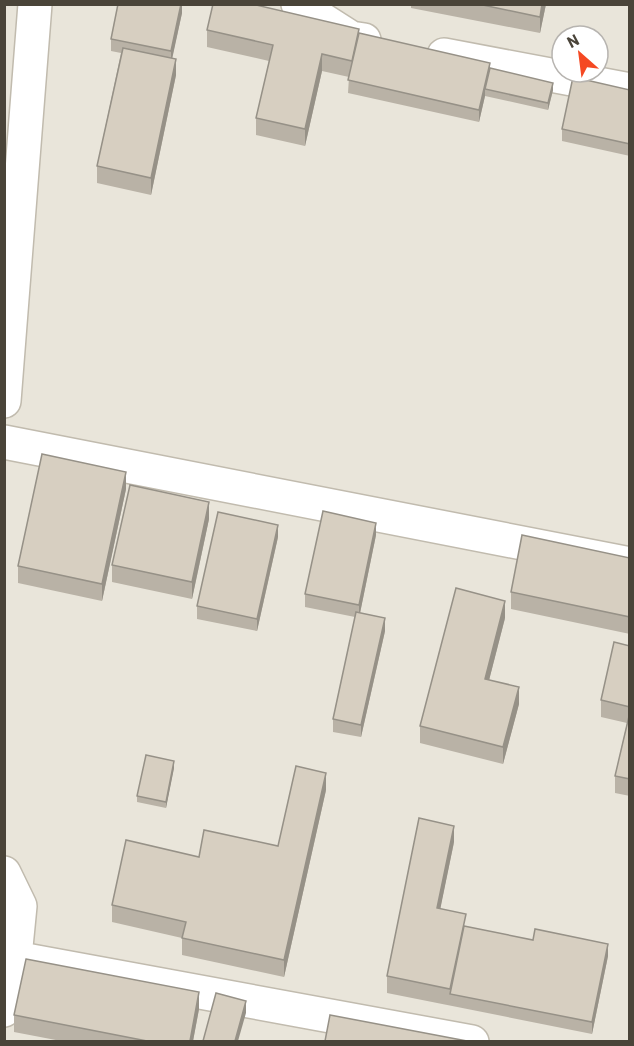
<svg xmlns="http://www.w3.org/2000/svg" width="634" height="1046" font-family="Barlow,sans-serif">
	<rect width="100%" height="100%" fill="#f5f3eb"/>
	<!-- residential -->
	<path fill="#e9e5da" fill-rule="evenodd" d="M5,5H629V1041H5ZM562,36H598V72H562Z"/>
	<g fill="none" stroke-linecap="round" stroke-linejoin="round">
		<!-- minor casing -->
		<g stroke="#c1bbae" stroke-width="36">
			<g id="minor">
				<path d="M298,4L351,38L364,40"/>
				<path d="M444,55L630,90"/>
				<path d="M4,401L35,4"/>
				<path d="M4,442L630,564"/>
				<path d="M4,873L20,906L15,957L4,1010"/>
				<path d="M4,956L472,1042"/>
			</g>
		</g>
		<!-- minor -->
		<use href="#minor" stroke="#fff" stroke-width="33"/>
	</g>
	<!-- wall -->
	<g fill="#b9b2a6">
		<path d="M182,4V13L172,58L176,75L151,195L97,183V166L121,53L111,51V39Z"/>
		<path d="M411,4H546L540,33L411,8Z"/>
		<path d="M207,30L359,33L490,68L553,90L548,110L485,96L479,122L348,93L349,77L322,71L305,146L256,135V118L269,61L207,47Z"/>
		<path d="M630,90V156L562,141V129Z"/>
		<path d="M126,489L102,601L18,583V566Z"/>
		<path d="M209,519L192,599L112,582V565Z"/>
		<path d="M376,535L360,613L385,631L361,737L333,732V719L355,617L305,607V594Z"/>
		<path d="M278,537L257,631L197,619V606Z"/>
		<path d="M630,558V634L511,609V592Z"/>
		<path d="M505,618L489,680L519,704L503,764L420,743V726Z"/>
		<path d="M630,646V796L615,793V776L627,723L601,717V700Z"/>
		<path d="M174,768L166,808L137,802V796Z"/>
		<path d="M326,790L284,977L182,955V938L112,922V905L199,857L278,846Z"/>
		<path d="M454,842L440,909L466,927L608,956L592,1034L387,993V976Z"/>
		<path d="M199,1009L193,1041H61L14,1032V1015Z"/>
	</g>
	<!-- shaded-wall -->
	<g fill="#969187">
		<path d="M181,4H182V13L171,64V51Z"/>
		<path d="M542,4H546L540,33V17Z"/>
		<path d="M322,54V71L305,146V129Z"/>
		<path d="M176,59V75L151,195V178Z"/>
		<path d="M490,63V75L485,89V96L479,122V110Z"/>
		<path d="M553,83V90L548,110V103Z"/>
		<path d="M126,472V489L102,601V584Z"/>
		<path d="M209,502V519L192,599V582Z"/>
		<path d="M376,523V535L359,618V605Z"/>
		<path d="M278,525V537L257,631V619Z"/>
		<path d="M505,601V618L485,696V679Z"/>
		<path d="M385,618V631L361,737V725Z"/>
		<path d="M519,687V704L503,764V747Z"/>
		<path d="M174,761V768L166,808V802Z"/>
		<path d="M326,773V790L284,977V960Z"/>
		<path d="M454,826V842L437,925V908Z"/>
		<path d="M608,944V956L592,1034V1022Z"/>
		<path d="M199,992V1009L193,1041H190Z"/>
		<path d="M246,1001V1013L238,1041H235Z"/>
	</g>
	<!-- building -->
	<g fill="#d7cfc1" stroke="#969187" stroke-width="1.5">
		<path d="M118,4H181L171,51L111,39Z"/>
		<path d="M213,4H252L359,29L352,61L322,54L305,129L256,118L273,45L207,30Z"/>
		<path d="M478,4H542L540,17Z"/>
		<path d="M359,33L490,63L479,110L348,80Z"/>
		<path d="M123,48L176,59L151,178L97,166Z"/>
		<path d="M490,68L553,83L548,103L485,89Z"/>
		<path d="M573,77L630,90V144L562,129Z"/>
		<path d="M42,454L126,472L102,584L18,566Z"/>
		<path d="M130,485L209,502L192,582L112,565Z"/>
		<path d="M323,511L376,523L359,605L305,594Z"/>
		<path d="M218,512L278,525L257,619L197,606Z"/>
		<path d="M522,535L630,558V617L511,592Z"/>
		<path d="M456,588L505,601L485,679L519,687L503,747L420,726Z"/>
		<path d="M356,612L385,618L361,725L333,719Z"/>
		<path d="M614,642L630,646V707L601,700Z"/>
		<path d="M630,712V779L615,776Z"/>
		<path d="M146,755L174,761L166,802L137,796Z"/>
		<path d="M296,766L326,773L284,960L182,938L186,922L112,905L126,840L199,857L204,830L278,846Z"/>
		<path d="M419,818L454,826L437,908L466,914L450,989L387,976Z"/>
		<path d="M464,926L533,940L535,929L608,944L592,1022L450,994Z"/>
		<path d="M26,959L199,992L190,1041H147L14,1015Z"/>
		<path d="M216,993L246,1001L235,1041H203Z"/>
		<path d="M330,1015L467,1041H325Z"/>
	</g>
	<!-- border -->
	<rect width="634" height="1046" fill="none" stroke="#4a4439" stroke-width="12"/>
	<!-- north arrow -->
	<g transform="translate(580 54) rotate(332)"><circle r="28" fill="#ffffff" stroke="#b7b4b0" stroke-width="1.5"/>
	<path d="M0-4.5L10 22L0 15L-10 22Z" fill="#f54923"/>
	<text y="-9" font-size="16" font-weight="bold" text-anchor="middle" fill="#4a4439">N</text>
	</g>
</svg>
